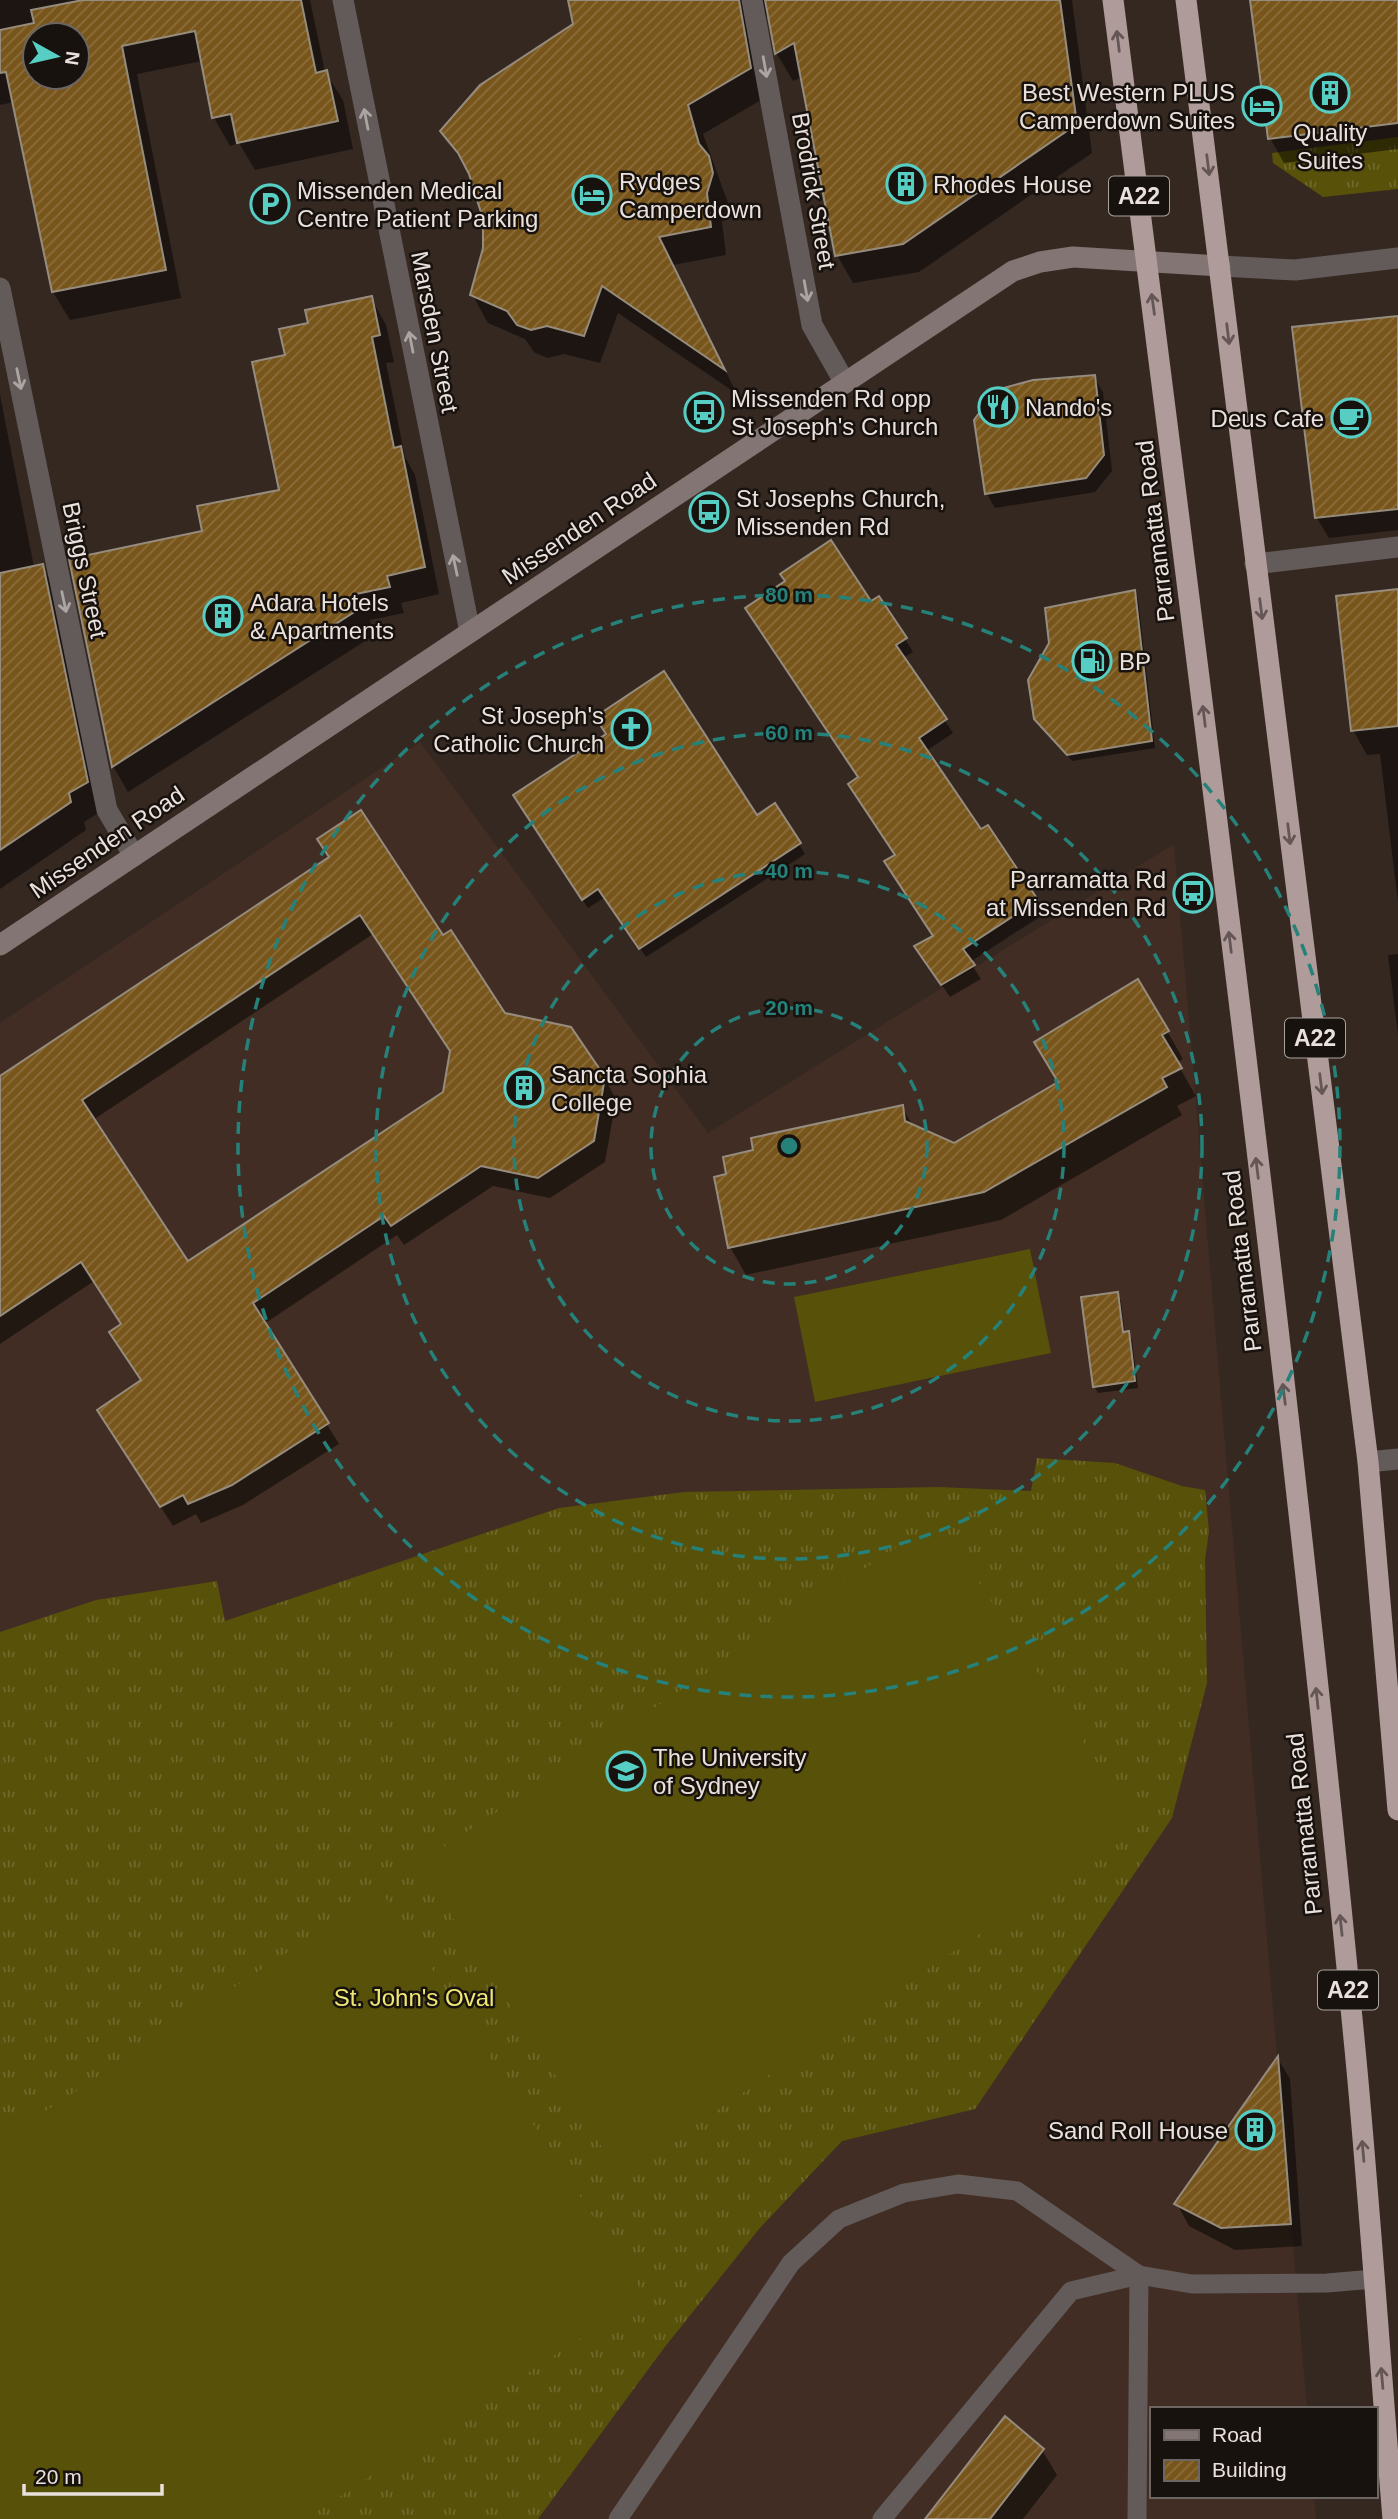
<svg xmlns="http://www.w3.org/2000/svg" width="1398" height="2519" font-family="Arial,sans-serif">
	<defs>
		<pattern id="grass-tufts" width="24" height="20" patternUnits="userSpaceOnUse" patternTransform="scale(1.75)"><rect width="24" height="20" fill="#575109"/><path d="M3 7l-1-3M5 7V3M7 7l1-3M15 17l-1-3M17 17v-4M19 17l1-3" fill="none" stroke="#6f6a2c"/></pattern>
		<pattern id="building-hatch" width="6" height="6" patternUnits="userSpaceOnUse" patternTransform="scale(1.75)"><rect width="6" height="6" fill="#78561b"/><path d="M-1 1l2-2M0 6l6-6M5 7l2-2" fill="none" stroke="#8b6e3c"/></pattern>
	</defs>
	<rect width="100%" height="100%" fill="#352821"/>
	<!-- built -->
	<path fill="#412d23" d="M420,742L708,1133L1174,844L1307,2409H1151V2496H1314L1316,2519H0V1023Z"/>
	<!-- grass -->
	<g fill="url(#grass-tufts)">
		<path d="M1398,137V189L1323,197L1273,163L1272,153Z"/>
		<path d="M1037,1458L1115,1463L1182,1486L1205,1490L1209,1531L1205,1560L1207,1683L1172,1818L975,2109L842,2141L759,2229L664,2348L538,2519H0V1632L96,1600L217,1581L225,1621L559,1508L684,1492L938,1487L1031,1491Z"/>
	</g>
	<!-- garden -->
	<g fill="#575109">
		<path d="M1030,1249L1051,1353L815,1402L794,1297Z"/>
		<path d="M938,1520L1139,1827L620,2175L418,1864Z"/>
		<path d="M381,1891L645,2296L305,2519H0V2141Z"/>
	</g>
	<!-- shadow -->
	<g fill="#0007" fill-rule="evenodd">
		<path d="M0,0H310L325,72L343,100L353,149L255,170L239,143L230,146L214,118L202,61L137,74L181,298L70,320L53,292L14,102L0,105ZM35,35H77V77H35Z"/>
		<path d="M570,0H1072L1092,153L919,272L853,283L837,255L802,77L793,81L777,54L769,16L760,18L766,97L703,134L728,203L722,222L726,255L673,265L737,394L618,313L600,363L564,354L548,358L535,353L525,339L488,323L472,294L485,248V218L471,176L442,131L575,25Z"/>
		<path d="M1252,0H1398V149L1284,163L1270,138Z"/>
		<path d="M371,298L386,325L394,362L386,363L405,457L415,475L439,594L401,603L404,613L370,620L373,636L128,792L113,766L204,532L281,491L287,356L310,325Z"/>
		<path d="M1398,317V530L1329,538L1317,518Z"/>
		<path d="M1094,377L1103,392L1112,471L1095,492L995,508L987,494L976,421Z"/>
		<path d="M0,395L34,567L42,566L58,594L103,810L84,822L86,830L0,889Z"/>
		<path d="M1398,590V902L1380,754L1367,755L1353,730Z"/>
		<path d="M1134,592L1138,599L1155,748L1072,761L1036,719Z"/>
		<path d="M870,604L905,639L913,652L903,658L953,733L926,751L980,832L988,828L1044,914L970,962L981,979L950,997L924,959L934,937L859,778Z"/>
		<path d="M521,805L756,817L799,844L805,854L646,957L605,897L588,908Z"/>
		<path d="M330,858L443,937L504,1015L604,1078L616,1099L605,1162L550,1198L493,1186L404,1245L397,1235L264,1324L339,1444L243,1505L201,1523L196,1514L173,1526L111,1430L143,1382L122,1325L94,1281L0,1344V1078ZM373,934L452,1053L445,1093L187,1263L93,1120Z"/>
		<path d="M1398,954V1034L1388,955Z"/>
		<path d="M1167,1031L1183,1059L1177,1063L1196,1096L1177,1106L1182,1115L1001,1220L746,1275L730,1247L728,1175L755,1151L902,1107L913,1126L955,1144Z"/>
		<path d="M1117,1294L1121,1301L1125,1334L1128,1333L1132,1340L1138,1388L1098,1393L1094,1386Z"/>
		<path d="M1278,2059L1290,2079L1302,2246L1235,2250L1189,2226L1177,2204Z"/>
		<path d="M1042,2450L1057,2475L1023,2519H927Z"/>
	</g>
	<!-- building -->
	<g fill="url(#building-hatch)" stroke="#968c7e" stroke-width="2" fill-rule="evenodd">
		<path d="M83,0H301L316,73L327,70L338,121L237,143L231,114L212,118L195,31L122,46L166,270L52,292L6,72L0,73V30L34,23L31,10ZM35,35H77V77H35Z"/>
		<path d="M568,0H739L751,68L688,105L699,144L709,156L713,173L707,193L711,227L659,237L725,370L602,286L584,336L547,326L531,330L517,325L507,311L470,295L483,248V219L469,174L458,153L440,131L480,85L573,24Z"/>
		<path d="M765,0H1060L1077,124L903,244L835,256L794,43L775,54Z"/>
		<path d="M1250,0H1398V123L1268,139Z"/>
		<path d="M372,296L380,335L372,337L394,448L401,446L425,567L387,576L390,587L356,594L359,609L112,767L69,559L202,531L197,506L279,490L252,362L285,355L279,329L308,323L305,310Z"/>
		<path d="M1398,316V509L1315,518L1292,327Z"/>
		<path d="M1095,375L1104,455L1086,478L985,494L974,420L996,390L1033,380Z"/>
		<path d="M831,540L871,601L879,596L907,638L896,645L947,719L919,738L981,829L988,825L1038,900L963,949L975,965L941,985L914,946L933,936L884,861L895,855L848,784L858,777L745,608L785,581L780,574Z"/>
		<path d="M43,564L88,782L69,793L71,802L0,850V573Z"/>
		<path d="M1398,589V726L1351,731L1336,596Z"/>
		<path d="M1135,590L1152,741L1067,755L1034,719L1028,680L1049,643L1045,608Z"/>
		<path d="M664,671L757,815L775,803L801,843L639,949L598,889L582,900L513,795L606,734L595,717Z"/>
		<path d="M361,810L443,935L451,930L505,1013L571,1027L605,1077L594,1141L538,1178L481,1166L391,1226L384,1216L253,1303L329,1423L232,1485L188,1504L183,1495L160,1507L97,1410L141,1380L109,1332L121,1324L81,1262L0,1316V1076L329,857L317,839ZM360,915L450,1051L443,1092L188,1261L82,1100Z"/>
		<path d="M1138,979L1169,1031L1162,1035L1182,1068L1162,1078L1167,1087L984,1192L728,1248L714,1177L726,1174L723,1157L753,1150L751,1138L903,1105L905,1121L954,1143L1058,1082L1034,1042Z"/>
		<path d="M1118,1292L1123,1332L1129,1331L1135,1381L1093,1387L1081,1297Z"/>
		<path d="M1278,2056L1291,2224L1221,2228L1174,2204Z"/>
		<path d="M1005,2416L1044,2449L990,2519H925Z"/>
	</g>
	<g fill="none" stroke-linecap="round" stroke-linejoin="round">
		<!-- lane -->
		<g stroke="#635b5a" stroke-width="19">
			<path d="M618,2519L791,2263L839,2219L904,2193L958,2184L1017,2191L1139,2275L1137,2519"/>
			<path d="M882,2519L1071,2291L1139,2275L1192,2284L1327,2283L1374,2279"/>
		</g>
		<!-- street -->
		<g stroke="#635b5a" stroke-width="21">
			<path d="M343,0L470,632"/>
			<path d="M752,0L812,325L845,383"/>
			<path d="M1220,266L1295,270L1398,258"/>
			<path d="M0,288L107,810L134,856"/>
			<path d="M1255,564L1398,547"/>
			<path d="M1368,1462L1398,1459"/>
		</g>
		<!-- secondary -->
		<path stroke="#827574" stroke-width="21" d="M0,945L1013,271L1040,262L1073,257L1220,266"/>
		<!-- highway -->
		<g stroke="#af9b9a" stroke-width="21">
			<path d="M1113,0C1200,682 1289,1365 1355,2049C1370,2206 1380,2362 1393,2519"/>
			<path d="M1186,0L1368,1462L1398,1810"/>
		</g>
	</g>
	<!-- one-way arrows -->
	<defs><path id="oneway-shaft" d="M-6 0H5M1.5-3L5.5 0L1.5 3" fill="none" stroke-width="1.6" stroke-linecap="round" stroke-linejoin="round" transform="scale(1.75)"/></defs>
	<g stroke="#645654">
		<use href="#oneway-shaft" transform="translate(1118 41) rotate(-97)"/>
		<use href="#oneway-shaft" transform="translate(1208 165) rotate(83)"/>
		<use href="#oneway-shaft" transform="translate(1153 304) rotate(-98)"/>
		<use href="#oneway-shaft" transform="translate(1228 334) rotate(83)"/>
		<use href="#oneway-shaft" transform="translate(1261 609) rotate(83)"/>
		<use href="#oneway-shaft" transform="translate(1204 716) rotate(-97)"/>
		<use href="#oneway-shaft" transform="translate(1289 834) rotate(83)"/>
		<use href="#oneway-shaft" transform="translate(1230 942) rotate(-97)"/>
		<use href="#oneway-shaft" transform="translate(1321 1084) rotate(83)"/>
		<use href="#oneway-shaft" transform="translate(1257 1168) rotate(-97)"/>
		<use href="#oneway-shaft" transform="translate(1284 1394) rotate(-97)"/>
		<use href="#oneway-shaft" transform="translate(1317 1698) rotate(-96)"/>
		<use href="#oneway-shaft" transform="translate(1341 1925) rotate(-96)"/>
		<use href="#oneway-shaft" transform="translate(1363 2151) rotate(-95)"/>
		<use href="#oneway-shaft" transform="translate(1382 2378) rotate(-95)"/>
	</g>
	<g stroke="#ada5a2">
		<use href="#oneway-shaft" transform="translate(765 67) rotate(80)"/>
		<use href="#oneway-shaft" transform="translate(366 119) rotate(-101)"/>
		<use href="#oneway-shaft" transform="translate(806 291) rotate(80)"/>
		<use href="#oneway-shaft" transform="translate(411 342) rotate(-101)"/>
		<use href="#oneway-shaft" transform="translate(19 379) rotate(78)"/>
		<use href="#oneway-shaft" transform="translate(455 565) rotate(-102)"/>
		<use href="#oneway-shaft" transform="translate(64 602) rotate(78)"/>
	</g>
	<!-- distance rings -->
	<g fill="none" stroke="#258179" stroke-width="3.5" stroke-dasharray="12 9">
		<circle cx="789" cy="1146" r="138"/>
		<circle cx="789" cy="1146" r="275"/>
		<circle cx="789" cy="1146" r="413"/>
		<circle cx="789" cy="1146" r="551"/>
	</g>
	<!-- icons -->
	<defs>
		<g id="building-ring" transform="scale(2.0125)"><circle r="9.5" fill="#18120f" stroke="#56cec4" stroke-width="1.5"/><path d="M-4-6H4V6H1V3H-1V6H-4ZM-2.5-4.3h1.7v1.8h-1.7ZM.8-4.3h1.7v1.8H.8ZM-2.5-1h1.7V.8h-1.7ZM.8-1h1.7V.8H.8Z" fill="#56cec4"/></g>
		<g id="hotel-ring" transform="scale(2.0125)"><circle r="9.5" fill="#18120f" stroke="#56cec4" stroke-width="1.5"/><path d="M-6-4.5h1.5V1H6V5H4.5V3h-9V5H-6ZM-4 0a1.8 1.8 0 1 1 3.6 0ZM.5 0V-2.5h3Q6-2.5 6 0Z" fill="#56cec4"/></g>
		<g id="parking-ring" transform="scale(2.0125)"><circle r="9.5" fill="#18120f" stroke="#56cec4" stroke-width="1.5"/><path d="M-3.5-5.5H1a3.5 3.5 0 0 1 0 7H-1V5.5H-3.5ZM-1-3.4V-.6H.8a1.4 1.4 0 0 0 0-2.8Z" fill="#56cec4"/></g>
		<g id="restaurant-ring" transform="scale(2.0125)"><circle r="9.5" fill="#18120f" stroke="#56cec4" stroke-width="1.5"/><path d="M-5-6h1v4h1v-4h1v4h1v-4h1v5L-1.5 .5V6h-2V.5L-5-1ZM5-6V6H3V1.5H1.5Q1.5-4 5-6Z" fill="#56cec4"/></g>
		<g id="bus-ring" transform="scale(2.0125)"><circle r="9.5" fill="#18120f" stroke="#56cec4" stroke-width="1.5"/><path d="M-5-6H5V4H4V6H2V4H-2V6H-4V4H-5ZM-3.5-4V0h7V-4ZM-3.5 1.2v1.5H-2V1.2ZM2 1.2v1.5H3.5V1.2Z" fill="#56cec4"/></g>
		<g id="cafe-ring" transform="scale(2.0125)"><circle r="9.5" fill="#18120f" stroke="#56cec4" stroke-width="1.5"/><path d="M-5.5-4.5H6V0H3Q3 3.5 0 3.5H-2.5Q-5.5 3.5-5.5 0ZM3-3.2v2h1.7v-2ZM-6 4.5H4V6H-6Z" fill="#56cec4"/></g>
		<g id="fuel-ring" transform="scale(2.0125)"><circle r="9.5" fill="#18120f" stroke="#56cec4" stroke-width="1.5"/><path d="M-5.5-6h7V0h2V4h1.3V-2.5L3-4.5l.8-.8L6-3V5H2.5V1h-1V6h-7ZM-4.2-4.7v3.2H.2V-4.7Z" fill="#56cec4"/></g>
		<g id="church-ring" transform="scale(2.0125)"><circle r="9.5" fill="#18120f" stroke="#56cec4" stroke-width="1.5"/><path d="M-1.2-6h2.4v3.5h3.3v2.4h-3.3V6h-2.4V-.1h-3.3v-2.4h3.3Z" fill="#56cec4"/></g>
		<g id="university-ring" transform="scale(2.0125)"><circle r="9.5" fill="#18120f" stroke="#56cec4" stroke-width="1.5"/><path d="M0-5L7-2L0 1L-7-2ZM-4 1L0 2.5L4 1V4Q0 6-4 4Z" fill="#56cec4"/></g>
	</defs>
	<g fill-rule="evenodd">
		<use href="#building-ring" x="1330" y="93"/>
		<use href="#hotel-ring" x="1262" y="106"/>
		<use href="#building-ring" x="906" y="184"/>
		<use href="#hotel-ring" x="592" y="195"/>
		<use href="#parking-ring" x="270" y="204"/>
		<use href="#restaurant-ring" x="998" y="407"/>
		<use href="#bus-ring" x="704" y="412"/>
		<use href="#cafe-ring" x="1351" y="418"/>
		<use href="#bus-ring" x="709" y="512"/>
		<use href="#building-ring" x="223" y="616"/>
		<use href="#fuel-ring" x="1092" y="661"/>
		<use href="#church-ring" x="631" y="729"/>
		<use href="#bus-ring" x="1193" y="893"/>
		<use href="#building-ring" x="524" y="1088"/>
		<use href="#university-ring" x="626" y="1771"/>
		<use href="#building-ring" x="1255" y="2130"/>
	</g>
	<g text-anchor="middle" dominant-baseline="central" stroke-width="5" stroke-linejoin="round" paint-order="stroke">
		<!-- shield labels -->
		<g fill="#18120f" stroke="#aba39e" stroke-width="2">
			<rect x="1109" y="176.5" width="60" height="39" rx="5"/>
			<rect x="1285" y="1018.5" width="60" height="39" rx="5"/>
			<rect x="1318" y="1970.5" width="60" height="39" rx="5"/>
		</g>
		<g font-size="23" font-weight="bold" fill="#eae1dc">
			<text x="1139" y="196">A22</text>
			<text x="1315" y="1038">A22</text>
			<text x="1348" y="1990">A22</text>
		</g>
		<!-- poi labels -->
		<g font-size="24" fill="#eae1dc" stroke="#18120f" text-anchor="start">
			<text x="1235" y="92" text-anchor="end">Best Western PLUS<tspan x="1235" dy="28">Camperdown Suites</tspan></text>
			<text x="1330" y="132" text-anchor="middle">Quality<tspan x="1330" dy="28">Suites</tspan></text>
			<text x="619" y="181">Rydges<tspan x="619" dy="28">Camperdown</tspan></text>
			<text x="933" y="184">Rhodes House</text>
			<text x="297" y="190">Missenden Medical<tspan x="297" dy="28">Centre Patient Parking</tspan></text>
			<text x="731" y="398">Missenden Rd opp<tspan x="731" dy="28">St Joseph's Church</tspan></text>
			<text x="1025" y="407">Nando's</text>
			<text x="1324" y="418" text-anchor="end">Deus Cafe</text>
			<text x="736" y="498">St Josephs Church,<tspan x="736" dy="28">Missenden Rd</tspan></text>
			<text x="250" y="602">Adara Hotels<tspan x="250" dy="28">&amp; Apartments</tspan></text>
			<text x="1119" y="661">BP</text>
			<text x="604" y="715" text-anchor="end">St Joseph's<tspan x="604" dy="28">Catholic Church</tspan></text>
			<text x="1166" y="879" text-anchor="end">Parramatta Rd<tspan x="1166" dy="28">at Missenden Rd</tspan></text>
			<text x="551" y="1074">Sancta Sophia<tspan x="551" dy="28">College</tspan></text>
			<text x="653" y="1757">The University<tspan x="653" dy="28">of Sydney</tspan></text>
			<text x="1228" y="2130" text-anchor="end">Sand Roll House</text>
		</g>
		<!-- street labels -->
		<g font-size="24" fill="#eae1dc" stroke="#18120f">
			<text transform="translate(814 191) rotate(80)">Brodrick Street</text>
			<text transform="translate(435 332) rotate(79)">Marsden Street</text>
			<text transform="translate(579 528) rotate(-34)">Missenden Road</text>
			<text transform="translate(1155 531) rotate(-97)">Parramatta Road</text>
			<text transform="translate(85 570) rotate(78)">Briggs Street</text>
			<text transform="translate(107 842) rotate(-34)">Missenden Road</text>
			<text transform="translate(1242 1261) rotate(-97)">Parramatta Road</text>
			<text transform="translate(1304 1824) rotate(-96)">Parramatta Road</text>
		</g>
		<!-- park labels -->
		<g font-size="24" fill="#f0e773" stroke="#18120f">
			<text x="414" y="1997">St. John's Oval</text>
		</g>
	</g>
	<circle cx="789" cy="1146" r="10" fill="#258179" stroke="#18120f" stroke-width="3.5"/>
	<g font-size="21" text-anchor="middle" font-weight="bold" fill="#258179" stroke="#18120f" stroke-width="5" stroke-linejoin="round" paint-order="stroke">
		<text x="789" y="602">80 m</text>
		<text x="789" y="740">60 m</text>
		<text x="789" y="878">40 m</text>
		<text x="789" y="1015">20 m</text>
	</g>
	<!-- legend -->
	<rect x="1150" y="2407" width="228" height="91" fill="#18120f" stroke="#6c6561" stroke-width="2"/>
	<rect x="1164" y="2430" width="35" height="10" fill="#827574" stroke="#6c6561" stroke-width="2"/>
	<text x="1212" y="2442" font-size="21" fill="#eae1dc">Road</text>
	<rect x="1164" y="2460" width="35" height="21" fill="url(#building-hatch)" stroke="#6c6561" stroke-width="2"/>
	<text x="1212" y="2477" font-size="21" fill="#eae1dc">Building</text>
	<!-- north arrow -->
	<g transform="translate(56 56) rotate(98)"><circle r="33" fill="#18120f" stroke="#6c6561" stroke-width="2"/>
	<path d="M0-5L12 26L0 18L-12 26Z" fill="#56cec4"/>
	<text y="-10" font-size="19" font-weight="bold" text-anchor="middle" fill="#eae1dc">N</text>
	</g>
	<!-- scale -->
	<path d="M24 2484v10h138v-10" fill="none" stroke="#eae1dc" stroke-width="3.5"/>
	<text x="35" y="2484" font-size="21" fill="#eae1dc" stroke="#18120f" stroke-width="5" paint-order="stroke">20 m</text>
</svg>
